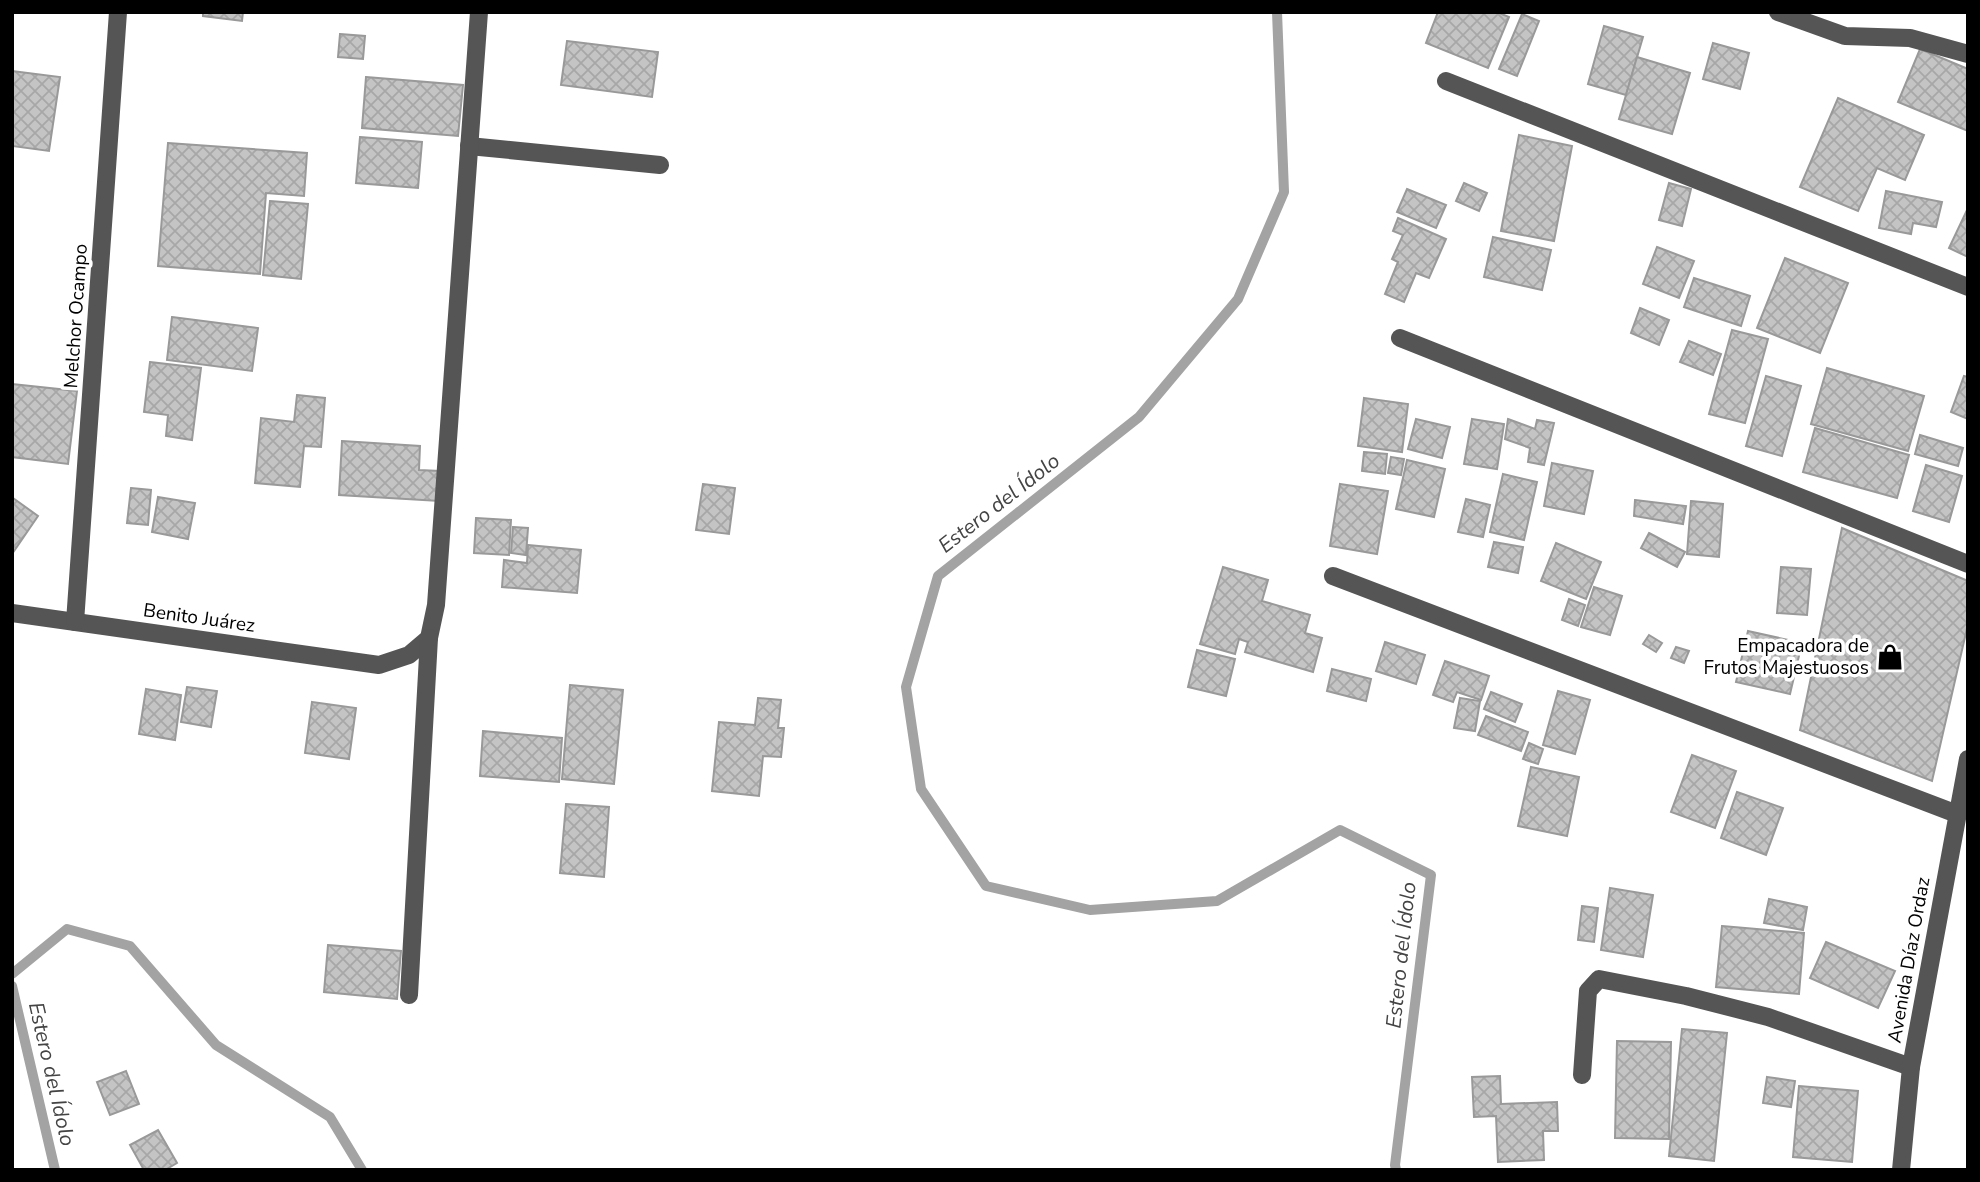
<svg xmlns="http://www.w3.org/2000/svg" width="1980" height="1182" font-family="'Nunito Sans',sans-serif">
	<defs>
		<pattern id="building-cross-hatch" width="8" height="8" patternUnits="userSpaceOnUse" patternTransform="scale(1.75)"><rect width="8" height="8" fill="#c4c4c4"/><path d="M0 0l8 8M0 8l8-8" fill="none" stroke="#a7a7a7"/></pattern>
	</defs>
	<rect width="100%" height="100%" fill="#fff"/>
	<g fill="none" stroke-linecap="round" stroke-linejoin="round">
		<!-- stream -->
		<g stroke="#a3a3a3" stroke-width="10">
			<path d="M1277,12L1284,192L1238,299L1139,417L938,576L906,687L921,789L986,886L1090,910L1217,901L1340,830L1431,875L1395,1165L1396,1170"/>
			<path d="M12,974L67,929L130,946L216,1045L330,1117L362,1170"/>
			<path d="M12,986L55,1170"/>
		</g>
	</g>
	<!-- building -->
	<g fill="url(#building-cross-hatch)" stroke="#999" stroke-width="2">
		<path d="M203,12H243L242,21L203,16Z"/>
		<path d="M1438,12H1497L1509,17L1488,68L1426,43Z"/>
		<path d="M1522,14L1539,21L1517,76L1499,69Z"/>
		<path d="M1604,26L1643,37L1626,95L1588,84Z"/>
		<path d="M340,34L365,36L363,59L338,57Z"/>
		<path d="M567,41L658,52L652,97L561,85Z"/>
		<path d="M1713,43L1749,53L1740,89L1703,79Z"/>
		<path d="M1920,49L1968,69V131L1898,102Z"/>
		<path d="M1637,57L1690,73L1672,134L1619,119Z"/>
		<path d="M12,71L60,77L49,151L12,146Z"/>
		<path d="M366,77L463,85L458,136L362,128Z"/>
		<path d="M1838,98L1924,135L1905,180L1877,168L1858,211L1800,187Z"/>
		<path d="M1519,135L1572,146L1554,241L1501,231Z"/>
		<path d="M360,137L422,142L418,188L356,183Z"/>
		<path d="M168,143L307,153L304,196L266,193L260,274L158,266Z"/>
		<path d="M1464,183L1487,193L1479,211L1456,201Z"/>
		<path d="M1669,183L1691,189L1682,226L1659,220Z"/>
		<path d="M1407,189L1446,205L1436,228L1397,212Z"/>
		<path d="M1886,191L1942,202L1936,227L1913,223L1911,234L1879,228Z"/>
		<path d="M270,201L308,204L301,279L263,275Z"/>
		<path d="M1968,208V257L1949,248Z"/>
		<path d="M1398,218L1446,239L1429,278L1416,273L1404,302L1385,294L1398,262L1392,259L1403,235L1393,231Z"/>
		<path d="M1493,237L1551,250L1542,290L1484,277Z"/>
		<path d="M1657,247L1694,261L1679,298L1643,284Z"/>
		<path d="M1785,258L1848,283L1820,353L1757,328Z"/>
		<path d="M1694,278L1750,296L1741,326L1684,307Z"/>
		<path d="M1640,308L1669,320L1659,345L1631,333Z"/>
		<path d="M172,317L258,328L252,371L167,360Z"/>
		<path d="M1732,330L1768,339L1745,423L1709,414Z"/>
		<path d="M1689,341L1721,354L1713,375L1680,362Z"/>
		<path d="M150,362L201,368L192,440L166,436L168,415L144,412Z"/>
		<path d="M1827,368L1924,396L1908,451L1811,424Z"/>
		<path d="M1766,376L1801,386L1782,456L1746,446Z"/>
		<path d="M1964,376L1968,377V419L1951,412Z"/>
		<path d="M12,384L77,391L68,464L12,457Z"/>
		<path d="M297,395L325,398L321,447L304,446L300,487L255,483L261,418L294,422Z"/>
		<path d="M1364,398L1408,404L1402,452L1358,446Z"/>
		<path d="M1416,419L1450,427L1442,458L1408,449Z"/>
		<path d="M1472,419L1504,424L1497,469L1464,464Z"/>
		<path d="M1508,419L1535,429L1537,420L1554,423L1544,465L1528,462L1530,448L1505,439Z"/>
		<path d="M1815,428L1909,455L1897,498L1803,472Z"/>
		<path d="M1920,435L1963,448L1958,466L1915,454Z"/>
		<path d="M342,441L420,446L419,470L440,471L439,501L339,495Z"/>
		<path d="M1364,452L1387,454L1385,474L1362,471Z"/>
		<path d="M1391,457L1404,459L1401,475L1388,473Z"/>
		<path d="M1407,460L1445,469L1434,517L1396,509Z"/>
		<path d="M1552,463L1593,471L1584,514L1544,506Z"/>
		<path d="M1926,465L1962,476L1949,522L1913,511Z"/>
		<path d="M1503,474L1537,482L1524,540L1490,532Z"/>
		<path d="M703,484L735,488L729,534L696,530Z"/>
		<path d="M1340,484L1388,491L1377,554L1330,546Z"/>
		<path d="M131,488L151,490L148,525L127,523Z"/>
		<path d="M158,497L195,503L188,539L152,532Z"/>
		<path d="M13,498L38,516L12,554V499Z"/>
		<path d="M1466,499L1490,505L1483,537L1458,532Z"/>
		<path d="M1635,500L1686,506L1683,524L1634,516Z"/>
		<path d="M1691,501L1723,504L1719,557L1687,554Z"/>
		<path d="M476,518L511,520L509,555L474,553Z"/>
		<path d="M513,527L528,528L526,555L511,553Z"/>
		<path d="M1842,528L1968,581V624L1932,781L1800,730Z"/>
		<path d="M1649,533L1685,552L1677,567L1641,548Z"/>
		<path d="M1494,542L1523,547L1518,573L1488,567Z"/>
		<path d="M1556,543L1601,562L1586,599L1541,581Z"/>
		<path d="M528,545L581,550L577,593L502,587L504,560L527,563Z"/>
		<path d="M1223,567L1268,580L1262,601L1310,615L1305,633L1322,638L1313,672L1245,652L1248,642L1239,639L1235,654L1200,644Z"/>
		<path d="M1781,567L1811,569L1807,615L1777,613Z"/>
		<path d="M1594,587L1622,596L1610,635L1581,627Z"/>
		<path d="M1569,599L1585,605L1578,626L1562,620Z"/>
		<path d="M1748,631L1802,643L1790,694L1736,682Z"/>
		<path d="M1649,635L1662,643L1656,652L1643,644Z"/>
		<path d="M1385,642L1425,655L1416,684L1376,671Z"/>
		<path d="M1676,647L1689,651L1684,663L1671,658Z"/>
		<path d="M1197,650L1235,659L1226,696L1188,687Z"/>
		<path d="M1445,661L1489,676L1481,700L1457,692L1453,702L1433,695Z"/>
		<path d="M1332,669L1371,679L1366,701L1327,691Z"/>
		<path d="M570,685L623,690L614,784L562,779Z"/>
		<path d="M187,687L217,691L211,727L181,722Z"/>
		<path d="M146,689L181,695L175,740L139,734Z"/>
		<path d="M1558,691L1590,700L1575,754L1543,745Z"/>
		<path d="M1491,692L1522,704L1515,722L1484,709Z"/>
		<path d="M758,698L781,700L778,728H784L781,757L763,756L759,796L712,791L719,722L755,725Z"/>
		<path d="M1460,698L1480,701L1475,731L1454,728Z"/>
		<path d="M312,702L356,708L349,759L305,753Z"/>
		<path d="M1486,716L1528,732L1521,751L1478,735Z"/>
		<path d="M483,731L562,738L559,782L480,776Z"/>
		<path d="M1529,743L1543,749L1538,764L1523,759Z"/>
		<path d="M1692,755L1736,771L1715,828L1671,812Z"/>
		<path d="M1531,767L1579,777L1567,836L1518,826Z"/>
		<path d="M1737,792L1783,808L1766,855L1721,838Z"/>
		<path d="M566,804L609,807L604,877L560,873Z"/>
		<path d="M1610,888L1653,895L1643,957L1601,950Z"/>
		<path d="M1769,899L1807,907L1803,930L1764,923Z"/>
		<path d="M1582,906L1598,908L1594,942L1578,940Z"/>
		<path d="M1722,926L1804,933L1799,994L1716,987Z"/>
		<path d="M1826,942L1895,971L1878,1008L1810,978Z"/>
		<path d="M328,945L401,951L397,999L324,992Z"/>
		<path d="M1682,1029L1727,1033L1714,1161L1669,1156Z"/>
		<path d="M1617,1041L1671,1042L1669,1139L1615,1138Z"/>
		<path d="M126,1071L139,1104L110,1115L97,1082Z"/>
		<path d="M1500,1076L1501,1104L1557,1102L1558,1131H1543L1544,1160L1498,1162L1496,1116L1474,1117L1472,1077Z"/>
		<path d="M1767,1077L1795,1081L1791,1107L1763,1103Z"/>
		<path d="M1799,1086L1858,1091L1852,1162L1793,1157Z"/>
		<path d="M158,1130L177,1163L165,1170H144L130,1145Z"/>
	</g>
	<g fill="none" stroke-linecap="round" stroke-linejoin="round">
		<!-- minor -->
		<g stroke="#555" stroke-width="18">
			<path d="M1778,12L1845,36L1910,38L1968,54"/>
			<path d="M1446,81L1968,287"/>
			<path d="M469,146L660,165"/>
			<path d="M1400,338L1968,564"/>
			<path d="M1333,576L1957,814"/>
			<path d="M12,613L379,665L409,655L429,638L436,605L479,12"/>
			<path d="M75,622L118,12"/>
			<path d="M409,995L429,638"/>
			<path d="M1582,1075L1588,991L1599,979L1686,996L1768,1017L1911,1067"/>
			<path d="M1901,1170L1911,1067L1968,759"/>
		</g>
	</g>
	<!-- icons -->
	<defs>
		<g id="shop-bare" transform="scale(2.1)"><path d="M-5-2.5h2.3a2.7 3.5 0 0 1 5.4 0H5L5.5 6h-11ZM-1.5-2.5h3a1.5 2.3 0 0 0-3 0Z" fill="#000" stroke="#fff" stroke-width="2.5" paint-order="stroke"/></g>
	</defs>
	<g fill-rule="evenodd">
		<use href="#shop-bare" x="1890" y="657"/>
	</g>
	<g text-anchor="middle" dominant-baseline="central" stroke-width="7" stroke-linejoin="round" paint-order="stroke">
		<!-- street labels -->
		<g font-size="19" fill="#000" stroke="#fff">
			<text transform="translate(76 316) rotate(-86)">Melchor Ocampo</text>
			<text transform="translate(199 618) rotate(8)">Benito Juárez</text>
			<text transform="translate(1909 960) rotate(-80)">Avenida Díaz Ordaz</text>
		</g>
		<!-- poi labels -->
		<g font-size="19" fill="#000" stroke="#fff" text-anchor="end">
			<text x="1869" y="646">Empacadora de<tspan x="1869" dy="22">Frutos Majestuosos</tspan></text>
		</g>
		<!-- water labels -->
		<g font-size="21" font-style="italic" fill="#444" stroke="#fff">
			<text transform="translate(999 503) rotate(-38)">Estero del Ídolo</text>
			<text transform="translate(1401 955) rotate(-84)">Estero del Ídolo</text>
			<text transform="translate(52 1074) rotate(77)">Estero del Ídolo</text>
		</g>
	</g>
	<!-- border -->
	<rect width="1980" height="1182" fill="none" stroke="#000000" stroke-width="28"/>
</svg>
